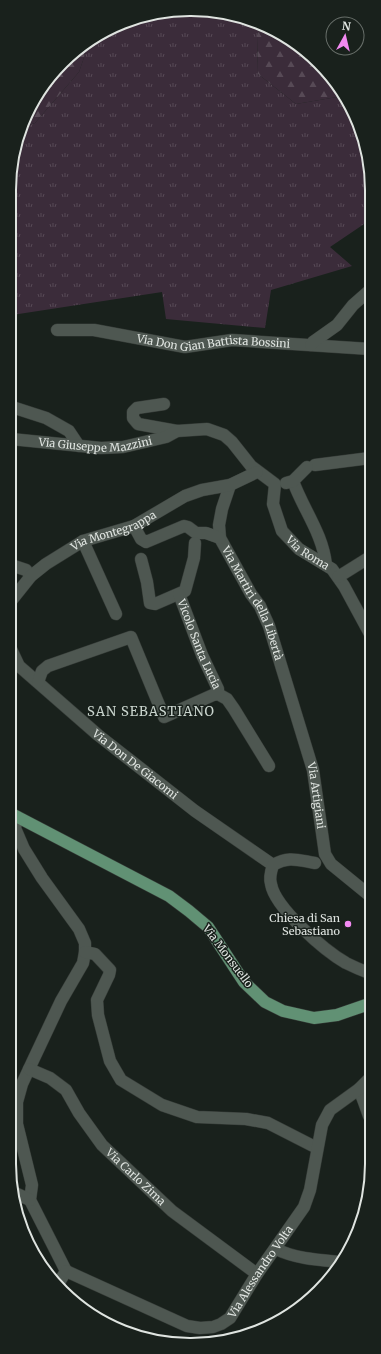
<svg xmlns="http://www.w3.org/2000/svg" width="381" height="1354" font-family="Merriweather,serif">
	<defs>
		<pattern id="grass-tufts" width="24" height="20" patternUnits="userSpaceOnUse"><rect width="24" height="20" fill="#3b2c3a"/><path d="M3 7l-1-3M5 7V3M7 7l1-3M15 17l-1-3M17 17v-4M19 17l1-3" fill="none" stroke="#574a56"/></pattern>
		<pattern id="forest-firs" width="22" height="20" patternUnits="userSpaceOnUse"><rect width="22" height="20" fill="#3b2c3a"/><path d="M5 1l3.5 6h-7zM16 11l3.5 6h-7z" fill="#574a56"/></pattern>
	</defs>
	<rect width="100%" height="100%" fill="#19211c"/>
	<!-- grass -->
	<path fill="url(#grass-tufts)" d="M226,12L262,25L257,35L258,74L296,104L343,96L353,110L370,164H368L370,179V220L330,247L352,266L271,290L265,328L166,319L162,292L12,315V155L24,127L35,123L79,72L90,40L155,13Z"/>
	<!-- forest -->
	<g fill="url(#forest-firs)">
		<path d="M262,25L271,28L319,62L343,96L296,104L258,74L257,35Z"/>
		<path d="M90,40L79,72L35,123L24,127L39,90Z"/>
	</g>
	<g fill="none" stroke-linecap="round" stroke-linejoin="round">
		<!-- minor casing -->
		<g stroke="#353b37" stroke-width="13">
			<g id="minor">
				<path id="s1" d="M57,330H94L185,347L232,340L370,349"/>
				<path d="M311,345L313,342L337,325L353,305L370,290"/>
				<path d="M164,404L137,408L133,412V418L138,424L177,431"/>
				<path d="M12,407L46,418L69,431L79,446"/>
				<path id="s2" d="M11,439L101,448L123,447L166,437L177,431L207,429L224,435L232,442L251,466L275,484L273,504L282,531L299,549L332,569L344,586L370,634"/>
				<path d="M315,465L370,458"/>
				<path d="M293,481C303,509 323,534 326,565"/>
				<path d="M286,483L293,481L307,467"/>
				<path id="s3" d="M230,485L222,509L219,525L220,538L251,594L260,606L269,626L313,770L325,854L331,864L369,895"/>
				<path d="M134,526L141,539L146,542L184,526L188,527L196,533H206L220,538"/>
				<path d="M83,541L116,614"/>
				<path d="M141,559L147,582L150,603L155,604L185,591L194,558L195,543"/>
				<path d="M11,565L26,570L31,576"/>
				<path d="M338,577L370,557"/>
				<path id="s4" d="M179,594L202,655L218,689V694"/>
				<path id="s5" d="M11,601L31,576L46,564L83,541L134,526L185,496L202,490L230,485L257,472"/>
				<path id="s6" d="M11,649L19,666L98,735L195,811L273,865"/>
				<path d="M38,682L42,671L48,666L131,637L164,717L213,695L218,694L227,699L234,709L269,766"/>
				<path d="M17,817L15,828L24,849L42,878L79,929L85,943V952L83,963L61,1001L29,1069L22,1084L17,1102V1124L32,1185L30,1200L66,1271L57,1286"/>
				<path d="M315,863C297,860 289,856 273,865C271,871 269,878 271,884C275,908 325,951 346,963C354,967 361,970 369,973"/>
				<path d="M85,952L95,954L110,970L109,975L97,1000L98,1015L110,1061L121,1080L162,1105L197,1117L246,1119L268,1123L317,1148"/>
				<path id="s7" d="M29,1069L50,1078L66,1090L79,1113L102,1145L172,1211L257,1274"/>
				<path d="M359,1089L364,1102L369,1116"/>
				<path d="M15,1193L30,1200"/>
				<path d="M276,1249C296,1259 320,1260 342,1262"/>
				<path id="s8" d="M66,1271L187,1326L200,1328L213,1327L221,1324L230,1318L257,1274L304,1207L310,1190L322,1125L330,1110L359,1089L369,1079"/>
			</g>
		</g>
		<!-- major casing -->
		<g stroke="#353b37" stroke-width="13">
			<path id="major" d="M10,813L169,896L189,911L208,927L244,982L265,1002L283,1011L314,1018L337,1015L369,1004"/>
		</g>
		<!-- minor -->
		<use href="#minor" stroke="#4e5751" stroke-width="12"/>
		<!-- major -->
		<use href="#major" stroke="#619174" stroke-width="12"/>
	</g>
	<!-- markers -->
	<circle fill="#f38af2" stroke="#19211c" stroke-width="1.5" cx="348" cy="924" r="4"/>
	<g text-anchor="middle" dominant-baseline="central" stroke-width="3" stroke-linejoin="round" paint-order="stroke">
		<!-- street labels -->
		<g font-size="11" fill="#dfe4e0" stroke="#19211c">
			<text stroke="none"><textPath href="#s1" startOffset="158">Via Don Gian Battista Bossini</textPath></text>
			<text stroke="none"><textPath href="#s2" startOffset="85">Via Giuseppe Mazzini</textPath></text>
			<text stroke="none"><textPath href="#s5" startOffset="127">Via Montegrappa</textPath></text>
			<text stroke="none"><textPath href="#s2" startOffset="371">Via Roma</textPath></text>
			<text stroke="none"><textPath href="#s3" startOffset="128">Via Martiri della Libertà</textPath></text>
			<text stroke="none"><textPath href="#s4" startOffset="54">Vicolo Santa Lucia</textPath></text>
			<text stroke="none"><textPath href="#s6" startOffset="171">Via Don De Giacomi</textPath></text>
			<text stroke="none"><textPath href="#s3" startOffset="332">Via Artigiani</textPath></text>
			<text transform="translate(228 956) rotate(53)">Via Monsuello</text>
			<text stroke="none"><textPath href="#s7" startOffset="155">Via Carlo Zima</textPath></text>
			<text stroke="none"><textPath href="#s8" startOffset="234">Via Alessandro Volta</textPath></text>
		</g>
		<!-- poi labels -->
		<g font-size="11" fill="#dfe4e0" stroke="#19211c" text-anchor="end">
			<text x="340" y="918">Chiesa di San<tspan x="340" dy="13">Sebastiano</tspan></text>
		</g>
		<!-- quarter labels -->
		<g font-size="13" letter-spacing="1" fill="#c9d4cd" stroke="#19211c">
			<text x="151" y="711">SAN SEBASTIANO</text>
		</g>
	</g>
	<!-- crop -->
	<path d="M0 0H381V1354H0ZM190 16H191A174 174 0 0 1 365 190V1164A174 174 0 0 1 191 1338H190A174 174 0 0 1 16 1164V190A174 174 0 0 1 190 16Z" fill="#19211c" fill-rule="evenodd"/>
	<path fill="none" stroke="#dfe4e0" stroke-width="2" d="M190 16H191A174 174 0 0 1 365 190V1164A174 174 0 0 1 191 1338H190A174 174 0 0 1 16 1164V190A174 174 0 0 1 190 16Z"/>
	<!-- north arrow -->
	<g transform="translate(345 36) rotate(8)"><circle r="19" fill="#19211c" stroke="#686f6a"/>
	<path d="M0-3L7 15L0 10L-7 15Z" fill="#f38af2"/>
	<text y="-6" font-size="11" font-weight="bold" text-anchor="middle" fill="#dfe4e0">N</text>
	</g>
</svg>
